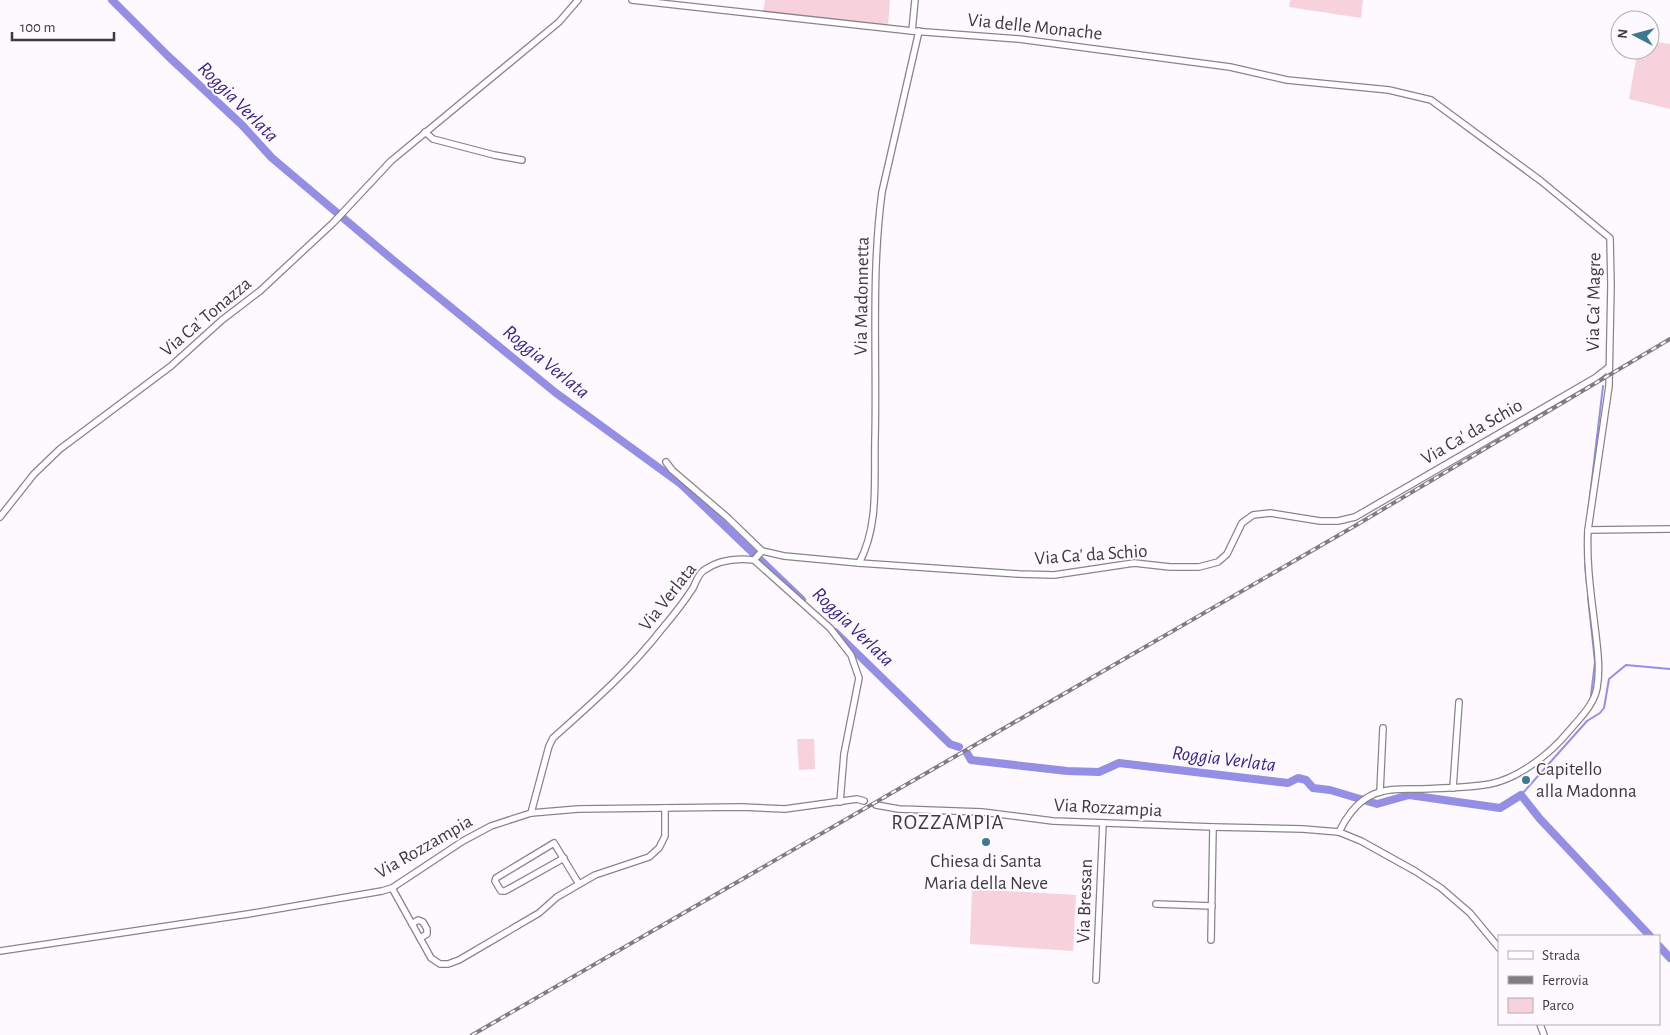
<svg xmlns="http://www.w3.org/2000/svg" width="1670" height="1035" font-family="'Alegreya Sans',sans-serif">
	<rect width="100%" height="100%" fill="#fdf9fe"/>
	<!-- green -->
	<g fill="#f7d1dc">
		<path d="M765,0H890L888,26L763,13Z"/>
		<path d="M1290,0H1363L1361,18L1289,7Z"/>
		<path d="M1650,41L1670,44V109L1629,99L1637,54L1641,53L1642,50H1650Z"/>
		<path d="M797,739H814L815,769L799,770Z"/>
		<path d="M972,889L1076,895L1073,951L970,944Z"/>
	</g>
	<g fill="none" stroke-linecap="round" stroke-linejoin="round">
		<!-- stream -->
		<g stroke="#948fe5" stroke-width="2">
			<path d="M1588,513L1603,386"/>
			<path d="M1585,564L1587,585"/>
			<path d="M1588,597L1595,662L1591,695"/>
			<path d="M1521,795L1587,721L1600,713L1604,708L1609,679L1626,665L1670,669"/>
		</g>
		<!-- canal -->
		<g stroke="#948fe5" stroke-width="8">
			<path d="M112,0L168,56L242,125L272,158L393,260L556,393L681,484L802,600"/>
			<path d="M835,632L950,744L959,747"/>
			<path d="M967,753L971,760L1067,771L1099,772L1119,763L1288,783L1298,778L1306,780L1313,788L1330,790L1377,804L1409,795L1500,808L1521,795L1540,819L1650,936"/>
			<path d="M1659,946L1670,958"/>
		</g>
		<!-- minor casing -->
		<g stroke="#8b828c" stroke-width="8">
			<g id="minor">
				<path d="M632,0L912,31L1019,39L1230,67L1287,80L1389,90L1431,100L1541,181L1610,238L1611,285L1609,386L1588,530"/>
				<path d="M912,31L915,0"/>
				<path d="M425,132L433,139L494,155L522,160"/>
				<path d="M666,462L672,470L728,518L762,551"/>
				<path d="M0,517L34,474L60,449L171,366L222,320L260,291L333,223L391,161L559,22L578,0"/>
				<path d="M754,560L762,551L784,556L859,563L1019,574L1054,575L1134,563L1170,567H1199L1218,562L1227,554L1242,523L1253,515L1270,513L1320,521H1338L1355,517L1595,378L1608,368"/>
				<path d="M859,563C879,526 874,482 875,440C877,357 871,274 882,192L919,31"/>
				<path d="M1453,788L1459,702"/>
				<path d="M1380,792L1383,728"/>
				<path d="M876,805L899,809L982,812L1053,821L1213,827L1303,829L1339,832L1361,841L1415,871L1441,888L1470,913L1499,948"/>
				<path d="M531,813L549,746L553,738C591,704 630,670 661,630C672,617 684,602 693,588C696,582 698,575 703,571C718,560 736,558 754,560L830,628L851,655L859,678L844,754L840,802"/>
				<path d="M1339,832C1345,819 1356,803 1370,796C1385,788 1402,789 1419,789C1442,788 1467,788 1490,784C1519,778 1550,754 1568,732C1579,719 1594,705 1597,688C1600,671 1598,653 1596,636C1592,601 1586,565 1588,530L1670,529"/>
				<path d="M564,858L505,891H501L495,881L496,878L554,843L579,884"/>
				<path d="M392,888L431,958L440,964H448L459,960L539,913L557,897L595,875L649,857L659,848L665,836V808"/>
				<path d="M1156,904L1212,906"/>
				<path d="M412,924L418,920L423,922L427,929V934L420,938"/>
				<path d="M1211,940L1213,827"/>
				<path d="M0,951L248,914L382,891L392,888L463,841L491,826L531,813L578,809L741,807L785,809L857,799L864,801"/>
				<path d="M1096,980L1103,823"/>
				<path d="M1540,1024L1544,1035"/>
			</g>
		</g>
		<!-- minor -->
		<use href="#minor" stroke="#fff" stroke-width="5.5"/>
		<!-- rail casing -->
		<g stroke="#807c81" stroke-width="4">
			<path id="rail" d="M472,1035L1353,527L1670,339"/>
		</g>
		<!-- rail -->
		<use href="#rail" stroke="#fdf9fe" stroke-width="2" stroke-dasharray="5.5" stroke-linecap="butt"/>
	</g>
	<!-- markers -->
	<g fill="#3f7891" stroke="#fdf9fe" stroke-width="2">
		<circle cx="1526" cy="780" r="5"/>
		<circle cx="986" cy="842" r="5"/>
	</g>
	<g text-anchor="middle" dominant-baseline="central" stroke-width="4" stroke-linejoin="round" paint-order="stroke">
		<!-- street labels -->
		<g font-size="19" fill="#3e3a3e" stroke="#fdf9fe">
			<text transform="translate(1035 27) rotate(6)">Via delle Monache</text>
			<text transform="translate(862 296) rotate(-89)">Via Madonnetta</text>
			<text transform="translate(1594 302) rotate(-89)">Via Ca' Magre</text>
			<text transform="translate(206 317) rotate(-40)">Via Ca' Tonazza</text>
			<text transform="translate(1472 432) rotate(-30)">Via Ca' da Schio</text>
			<text transform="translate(1091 555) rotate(-4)">Via Ca' da Schio</text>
			<text transform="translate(668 597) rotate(-52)">Via Verlata</text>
			<text transform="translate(1108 808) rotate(3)">Via Rozzampia</text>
			<text transform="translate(424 847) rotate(-30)">Via Rozzampia</text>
			<text transform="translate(1085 901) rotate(-88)">Via Bressan</text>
		</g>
		<!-- poi labels -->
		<g font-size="19" fill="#3e3a3e" stroke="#fdf9fe" text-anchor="start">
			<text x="1536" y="769">Capitello<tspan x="1536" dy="22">alla Madonna</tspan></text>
			<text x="986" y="861" text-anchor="middle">Chiesa di Santa<tspan x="986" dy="22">Maria della Neve</tspan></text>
		</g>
		<!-- water labels -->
		<g font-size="20" font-style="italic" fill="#392587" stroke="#fdf9fe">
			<text transform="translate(238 102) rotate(45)">Roggia Verlata</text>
			<text transform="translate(546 362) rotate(39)">Roggia Verlata</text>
			<text transform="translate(853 627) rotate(44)">Roggia Verlata</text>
			<text transform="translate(1224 759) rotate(7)">Roggia Verlata</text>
		</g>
		<!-- quarter labels -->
		<g font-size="21" letter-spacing="1" fill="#3e3a3e" stroke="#fdf9fe">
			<text x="948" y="822">ROZZAMPIA</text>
		</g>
	</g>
	<!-- legend -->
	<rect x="1498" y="935" width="162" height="90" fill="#fdf9fe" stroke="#b1adb1"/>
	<rect x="1508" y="951" width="25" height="8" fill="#ffffff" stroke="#b1adb1"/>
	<text x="1542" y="960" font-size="15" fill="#3e3a3e">Strada</text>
	<rect x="1508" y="976" width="25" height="8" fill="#807c81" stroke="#b1adb1"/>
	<text x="1542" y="985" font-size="15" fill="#3e3a3e">Ferrovia</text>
	<rect x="1508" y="998" width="25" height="15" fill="#f7d1dc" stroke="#b1adb1"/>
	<text x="1542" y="1010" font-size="15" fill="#3e3a3e">Parco</text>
	<!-- north arrow -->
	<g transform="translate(1635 35) rotate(276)"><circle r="24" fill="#fdf9fe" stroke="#b1adb1"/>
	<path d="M0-4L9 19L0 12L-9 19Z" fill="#3f7891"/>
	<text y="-8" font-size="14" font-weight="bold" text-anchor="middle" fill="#3e3a3e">N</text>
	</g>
	<!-- scale -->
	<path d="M12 32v8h102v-8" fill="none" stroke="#3e3a3e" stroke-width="2.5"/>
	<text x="20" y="32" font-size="15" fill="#3e3a3e" stroke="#fdf9fe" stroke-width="4" paint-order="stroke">100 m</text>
</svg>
